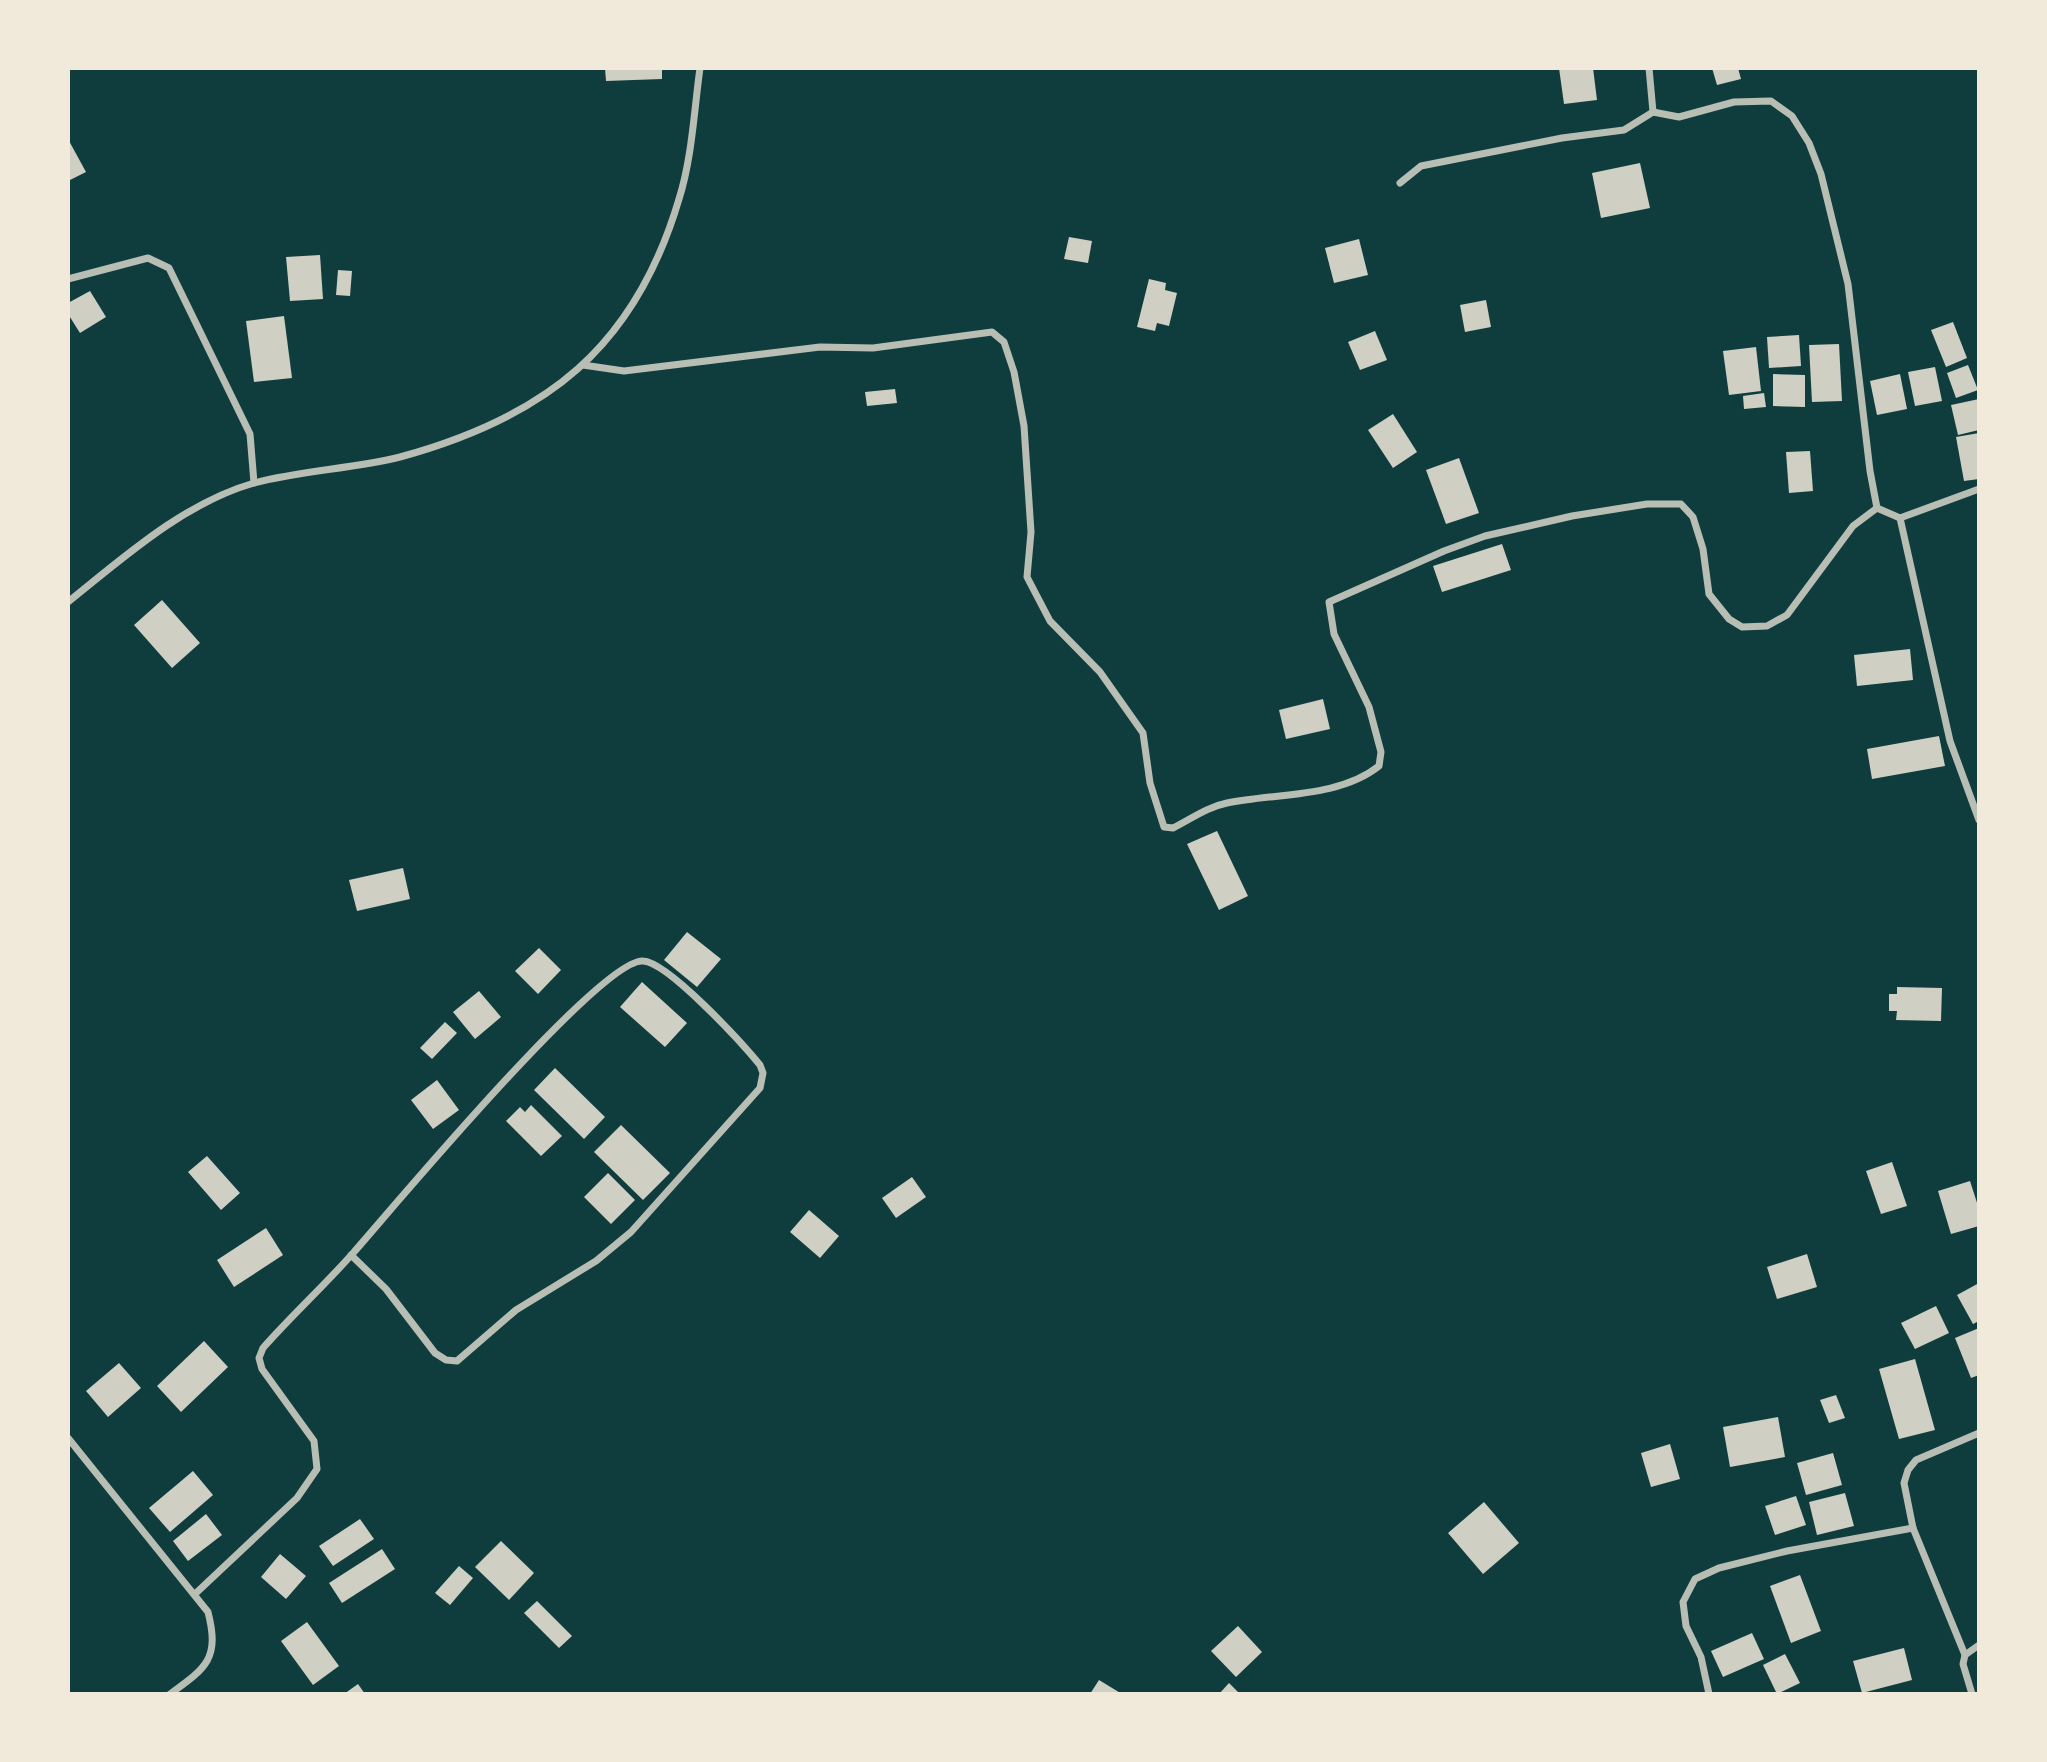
<svg xmlns="http://www.w3.org/2000/svg" width="2047" height="1762" font-family="'Noto Sans',sans-serif">
	<rect width="100%" height="100%" fill="#0f3d3e"/>
	<!-- building -->
	<g fill="#cfcfc3">
		<path d="M605,68H662V79L606,81Z"/>
		<path d="M1559,68H1593L1597,100L1564,104Z"/>
		<path d="M1712,68H1738L1741,79L1717,85Z"/>
		<path d="M68,139L86,172L68,181Z"/>
		<path d="M1640,163L1650,208L1601,218L1592,173Z"/>
		<path d="M1069,237L1092,241L1088,263L1064,259Z"/>
		<path d="M1359,239L1368,275L1334,283L1325,248Z"/>
		<path d="M320,255L323,299L290,301L286,257Z"/>
		<path d="M338,270L352,271L350,296L336,295Z"/>
		<path d="M1149,279L1166,283L1165,290L1177,293L1169,326L1157,323L1155,331L1137,327Z"/>
		<path d="M90,291L106,317L80,333L68,314V303Z"/>
		<path d="M1486,300L1491,327L1465,332L1460,305Z"/>
		<path d="M284,316L292,378L254,382L246,321Z"/>
		<path d="M1953,322L1967,358L1946,367L1931,330Z"/>
		<path d="M1375,331L1387,360L1360,370L1348,342Z"/>
		<path d="M1799,335L1801,366L1769,368L1767,337Z"/>
		<path d="M1839,344L1842,401L1812,402L1809,345Z"/>
		<path d="M1756,347L1761,391L1729,395L1723,351Z"/>
		<path d="M1968,365L1978,390L1956,398L1947,373Z"/>
		<path d="M1935,367L1942,401L1915,406L1908,372Z"/>
		<path d="M1773,374L1805,375V407L1773,406Z"/>
		<path d="M1900,374L1907,409L1877,415L1870,381Z"/>
		<path d="M895,389L897,403L867,406L865,392Z"/>
		<path d="M1764,393L1766,407L1744,409L1743,396Z"/>
		<path d="M1979,399V430L1958,435L1951,405Z"/>
		<path d="M1393,414L1417,452L1393,468L1368,430Z"/>
		<path d="M1979,433V479L1964,481L1956,437Z"/>
		<path d="M1810,451L1813,491L1789,493L1786,452Z"/>
		<path d="M1459,458L1479,513L1446,524L1426,470Z"/>
		<path d="M1502,544L1511,570L1442,592L1433,566Z"/>
		<path d="M162,600L200,643L172,668L134,625Z"/>
		<path d="M1910,649L1913,680L1857,686L1854,655Z"/>
		<path d="M1323,699L1330,729L1286,739L1279,710Z"/>
		<path d="M1939,736L1945,766L1872,779L1867,749Z"/>
		<path d="M1217,831L1248,896L1219,910L1187,844Z"/>
		<path d="M403,868L410,899L357,911L349,880Z"/>
		<path d="M687,932L721,959L697,987L664,960Z"/>
		<path d="M539,948L561,970L538,994L515,971Z"/>
		<path d="M642,982L687,1023L665,1047L620,1007Z"/>
		<path d="M1897,987L1942,988L1941,1021L1896,1020L1897,1011H1889V994H1897Z"/>
		<path d="M479,991L501,1017L475,1039L453,1012Z"/>
		<path d="M445,1022L457,1033L432,1059L420,1048Z"/>
		<path d="M555,1068L605,1117L584,1139L534,1090Z"/>
		<path d="M437,1080L459,1110L433,1129L411,1100Z"/>
		<path d="M531,1105L562,1136L541,1156L506,1121L520,1107L525,1112Z"/>
		<path d="M621,1125L670,1173L643,1200L594,1152Z"/>
		<path d="M207,1156L240,1193L221,1210L188,1172Z"/>
		<path d="M1892,1162L1907,1206L1881,1214L1866,1171Z"/>
		<path d="M608,1173L635,1200L611,1224L584,1197Z"/>
		<path d="M912,1177L926,1197L896,1218L882,1198Z"/>
		<path d="M1970,1181L1979,1209V1226L1951,1234L1938,1191Z"/>
		<path d="M809,1210L839,1236L820,1258L790,1232Z"/>
		<path d="M266,1228L283,1255L234,1287L217,1260Z"/>
		<path d="M1807,1254L1817,1287L1777,1299L1767,1267Z"/>
		<path d="M1979,1283V1321L1973,1324L1957,1295Z"/>
		<path d="M1936,1306L1949,1333L1915,1349L1901,1323Z"/>
		<path d="M1979,1328V1375L1971,1378L1955,1338Z"/>
		<path d="M204,1341L228,1367L181,1412L157,1386Z"/>
		<path d="M1915,1359L1935,1430L1899,1439L1879,1369Z"/>
		<path d="M119,1363L141,1388L108,1417L86,1391Z"/>
		<path d="M1836,1395L1845,1418L1829,1423L1820,1400Z"/>
		<path d="M1778,1417L1785,1457L1730,1467L1723,1427Z"/>
		<path d="M1670,1444L1680,1479L1651,1487L1641,1453Z"/>
		<path d="M1833,1453L1842,1485L1806,1495L1797,1463Z"/>
		<path d="M193,1471L213,1495L170,1532L149,1508Z"/>
		<path d="M1845,1493L1854,1526L1817,1535L1809,1502Z"/>
		<path d="M1796,1496L1806,1525L1775,1535L1765,1506Z"/>
		<path d="M1484,1502L1519,1543L1483,1574L1448,1533Z"/>
		<path d="M206,1514L222,1535L188,1561L173,1541Z"/>
		<path d="M360,1519L374,1539L333,1566L319,1546Z"/>
		<path d="M501,1541L534,1573L509,1600L475,1567Z"/>
		<path d="M382,1549L395,1569L342,1603L329,1583Z"/>
		<path d="M280,1554L306,1576L286,1599L261,1577Z"/>
		<path d="M459,1566L473,1578L450,1605L435,1593Z"/>
		<path d="M1800,1575L1821,1631L1791,1643L1770,1586Z"/>
		<path d="M537,1601L572,1636L559,1648L524,1613Z"/>
		<path d="M307,1622L339,1666L313,1685L281,1641Z"/>
		<path d="M1238,1626L1262,1652L1236,1677L1211,1651Z"/>
		<path d="M1752,1633L1764,1659L1723,1677L1711,1651Z"/>
		<path d="M1904,1648L1912,1680L1862,1693L1853,1661Z"/>
		<path d="M1785,1654L1800,1683L1777,1694L1763,1665Z"/>
		<path d="M1099,1680L1122,1694H1090Z"/>
		<path d="M1229,1683L1240,1694H1219Z"/>
		<path d="M358,1684L365,1694H344Z"/>
	</g>
	<g fill="none" stroke-linecap="round" stroke-linejoin="round">
		<!-- minor -->
		<g stroke="#b8beb3" stroke-width="7">
			<path d="M1653,112L1679,117L1734,102L1771,101L1792,116L1809,143L1821,174L1848,284L1870,471L1877,508"/>
			<path d="M1400,183L1421,166L1562,138L1624,130L1653,112L1649,68"/>
			<path d="M68,279L148,258L169,268L250,434L254,483"/>
			<path d="M583,365L624,371L820,347L873,348L992,332L1004,342L1014,372L1024,426L1031,532L1027,577L1050,621L1100,672L1143,733L1150,783L1164,827L1173,828C1191,819 1207,807 1227,803C1275,793 1339,798 1379,766L1381,752L1369,707L1334,634L1329,602L1444,551L1485,536L1572,516L1647,504H1681L1693,517L1703,549L1709,594L1729,619L1742,627L1767,626L1787,615L1853,526L1877,508L1900,518L1979,489"/>
			<path d="M1900,518L1950,741L1979,820"/>
			<path d="M68,602C124,557 184,503 254,483C302,470 352,469 400,457C546,417 635,348 679,199C692,158 694,111 700,68"/>
			<path d="M68,1438L208,1612C220,1659 206,1668 170,1694"/>
			<path d="M195,1594L297,1498L317,1469L314,1441L262,1369L259,1358L263,1348C292,1315 325,1285 354,1252C392,1209 601,958 643,961C668,962 742,1043 760,1065L763,1073L760,1088L631,1232L596,1261L516,1310L457,1361L446,1360L435,1353L386,1289L351,1255"/>
			<path d="M1965,1655L1913,1528L1904,1483L1908,1470L1916,1460L1979,1433"/>
			<path d="M1709,1694L1701,1657L1686,1626L1683,1602L1695,1579L1719,1568L1787,1551L1913,1528"/>
			<path d="M1972,1694L1963,1664L1965,1655L1979,1645"/>
		</g>
	</g>
	<!-- border -->
	<rect width="2047" height="1762" fill="none" stroke="#f1e9da" stroke-width="140"/>
</svg>
